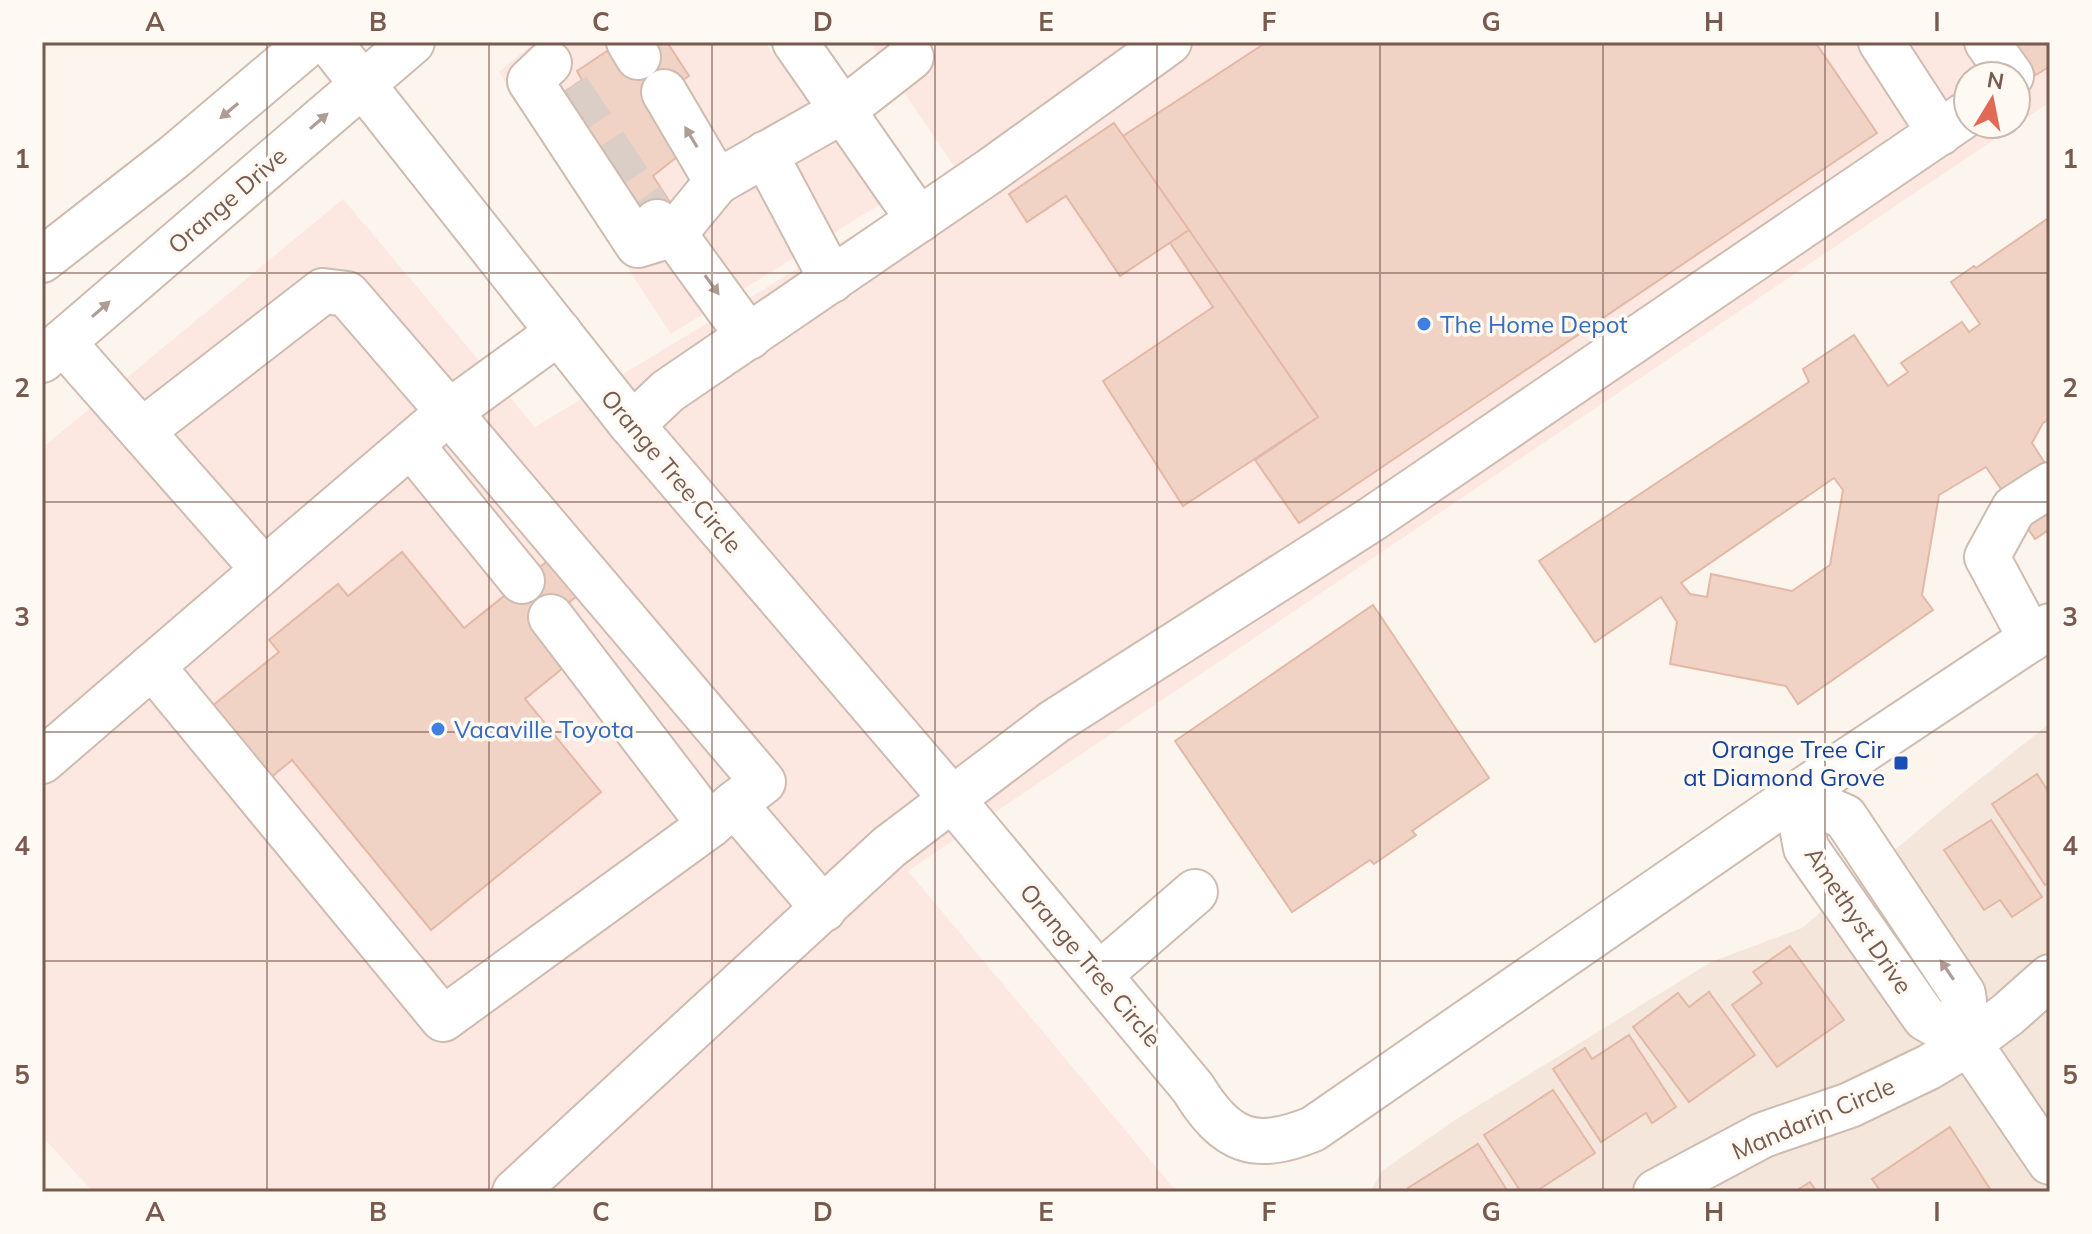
<svg xmlns="http://www.w3.org/2000/svg" width="2092" height="1234" font-family="Mulish,sans-serif">
	<rect width="100%" height="100%" fill="#fcf5ed"/>
	<!-- residential -->
	<path fill="#f4e6db" d="M2050,723V1192H1370L1382,1171L1455,1120L1711,962L1802,928L1960,795Z"/>
	<!-- commercial -->
	<g fill="#fce7e1" fill-rule="evenodd">
		<path d="M535,42H764L887,200L671,334L499,72Z"/>
		<path d="M870,42H2050V102L908,871L1177,1192H93L42,1136V448L343,199L535,427L958,172ZM1968,76H2016V124H1968Z"/>
	</g>
	<!-- building -->
	<g fill="#f1d3c5" stroke="#e3b8a6" stroke-width="2" fill-rule="evenodd">
		<path d="M661,42H667L689,76L648,103L666,128L661,131L678,156L653,176L675,210L645,230L555,98L582,80L577,71L610,49L623,67Z"/>
		<path d="M1267,42H1815L1877,133L1299,523L1255,460L1318,417L1123,136Z"/>
		<path d="M2014,42H2050V66L2036,75Z"/>
		<path d="M1114,123L1189,230L1120,276L1066,196L1027,222L1009,194Z"/>
		<path d="M2050,217V419L2043,423L2032,443L2050,471V529L2035,539L1986,467L1939,495L1922,595L1933,610L1798,704L1786,686L1670,664L1677,622L1661,597L1595,642L1539,561L1809,382L1803,369L1854,335L1888,386L1908,372L1901,363L1962,322L1969,332L1980,324L1951,282L1974,266L1976,268ZM1834,478L1843,490L1830,565L1792,591L1711,574L1707,597L1690,594L1681,583Z"/>
		<path d="M1189,230L1318,417L1183,506L1103,381L1213,307L1170,243Z"/>
		<path d="M402,552L464,628L555,555L584,590L545,622L575,658L525,699L601,792L431,930L292,760L264,783L206,711L279,652L269,640L338,584L348,596Z"/>
		<path d="M1373,605L1489,778L1412,831L1416,835L1374,864L1370,860L1292,912L1175,741Z"/>
		<path d="M2037,774L2050,794V882L2045,885L1992,804Z"/>
		<path d="M1991,820L2042,897L2012,917L2000,900L1984,910L1944,850Z"/>
		<path d="M1790,946L1844,1020L1777,1067L1732,1005L1762,983L1753,972Z"/>
		<path d="M1709,992L1755,1055L1689,1102L1633,1027L1678,993L1689,1007Z"/>
		<path d="M1629,1035L1676,1107L1652,1123L1646,1113L1601,1142L1553,1069L1585,1048L1592,1059Z"/>
		<path d="M1553,1090L1595,1153L1535,1192H1521L1484,1135Z"/>
		<path d="M1950,1127L1992,1192H1881L1872,1179Z"/>
		<path d="M1478,1144L1508,1192H1411L1408,1188Z"/>
		<path d="M1810,1182L1817,1192H1794Z"/>
	</g>
	<g fill="none" stroke-linecap="round" stroke-linejoin="round">
		<!-- minor-tunnel -->
		<path stroke="#dbcec6" stroke-width="44" stroke-dasharray="44 22" stroke-linecap="butt" d="M568,89L657,222"/>
		<!-- minor casing -->
		<g stroke="#cfbcb1" stroke-width="48">
			<g id="minor">
				<path d="M329,42L632,425L952,799L1193,1088C1226,1142 1254,1153 1313,1129L1796,795L2050,626"/>
				<path d="M629,42L638,57"/>
				<path d="M795,42L919,220"/>
				<path d="M1881,42L1940,133"/>
				<path d="M1987,42L2011,76"/>
				<path d="M549,63L530,81L638,245L674,234L717,182L842,111L911,57"/>
				<path d="M664,92L717,182"/>
				<path d="M765,154L832,280"/>
				<path d="M657,222L662,229L674,234L749,337"/>
				<path d="M42,260L174,157L310,42"/>
				<path d="M559,332L449,412L763,782L734,804L824,909"/>
				<path d="M42,360L412,42"/>
				<path d="M632,425L668,391L990,171L1169,42"/>
				<path d="M142,431L323,291L347,294L449,412L264,570"/>
				<path d="M412,446L522,581"/>
				<path d="M551,617L710,825"/>
				<path d="M2031,639L1987,557L2014,508L2050,485"/>
				<path d="M152,666L443,1019L710,825L734,804"/>
				<path d="M42,761L264,570L63,342"/>
				<path d="M1796,795L1845,817L1963,994L1969,1043L2050,1162"/>
				<path d="M1796,795L1806,848L1925,1018L1969,1043"/>
				<path d="M1099,975L1195,892"/>
				<path d="M515,1192L889,847L1054,722L1372,519L1968,113"/>
				<path d="M1656,1192L1763,1135L1850,1105L1929,1067L1969,1043L2007,1015L2050,977"/>
			</g>
		</g>
		<!-- minor -->
		<use href="#minor" stroke="#fff" stroke-width="44"/>
	</g>
	<!-- one-way arrows -->
	<defs><path id="oneway-solid" d="M-6-.8H1V-3.2L6.5 0L1 3.2V.8H-6Z" transform="scale(2)"/></defs>
	<g fill="#ae9c95">
		<use href="#oneway-solid" transform="translate(229 111) rotate(140)"/>
		<use href="#oneway-solid" transform="translate(319 121) rotate(-41)"/>
		<use href="#oneway-solid" transform="translate(691 137) rotate(-121)"/>
		<use href="#oneway-solid" transform="translate(712 285) rotate(54)"/>
		<use href="#oneway-solid" transform="translate(101 309) rotate(-41)"/>
		<use href="#oneway-solid" transform="translate(1947 970) rotate(-124)"/>
	</g>
	<!-- grid -->
	<path fill="none" stroke="#785a4f" stroke-width="2" stroke-opacity="0.55" d="M267,42V1192M489,42V1192M712,42V1192M935,42V1192M1157,42V1192M1380,42V1192M1603,42V1192M1825,42V1192M42,273H2050M42,502H2050M42,732H2050M42,961H2050"/>
	<!-- markers -->
	<g fill="#3f7fe0" stroke="#fff9f3" stroke-width="3">
		<circle cx="1424" cy="324" r="8"/>
		<circle cx="438" cy="729" r="8"/>
	</g>
	<rect fill="#1a4fb4" stroke="#fff9f3" stroke-width="3" x="1893" y="755" width="16" height="16" rx="4"/>
	<g text-anchor="middle" dominant-baseline="central" stroke-width="7" stroke-linejoin="round" paint-order="stroke">
		<!-- street labels -->
		<g font-size="24" fill="#785a4f" stroke="#fff9f3">
			<text transform="translate(227 200) rotate(-41)">Orange Drive</text>
			<text transform="translate(672 471) rotate(50)">Orange Tree Circle</text>
			<text transform="translate(1859 920) rotate(56)">Amethyst Drive</text>
			<text transform="translate(1091 965) rotate(50)">Orange Tree Circle</text>
			<text transform="translate(1813 1118) rotate(-23)">Mandarin Circle</text>
		</g>
		<!-- shop labels -->
		<g font-size="24" fill="#366cbe" stroke="#fff9f3" text-anchor="start">
			<text x="1440" y="324">The Home Depot</text>
			<text x="454" y="729">Vacaville Toyota</text>
		</g>
		<!-- transit labels -->
		<g font-size="24" fill="#164399" stroke="#fff9f3" text-anchor="end">
			<text x="1885" y="749">Orange Tree Cir<tspan x="1885" dy="28">at Diamond Grove</tspan></text>
		</g>
	</g>
	<!-- border -->
	<rect width="2092" height="1234" fill="none" stroke="#fff9f3" stroke-width="88"/>
	<!-- north arrow -->
	<g transform="translate(1992 100) rotate(10)"><circle r="38" fill="#fff9f3" stroke="#c9b9b1" stroke-width="2"/>
	<path d="M0-6L14 30L0 20L-14 30Z" fill="#e16a57"/>
	<text y="-12" font-size="22" font-weight="bold" text-anchor="middle" fill="#785a4f">N</text>
	</g>
	<rect x="44" y="44" width="2004" height="1146" fill="none" stroke="#785a4f" stroke-width="3"/>
	<g font-size="26" text-anchor="middle" font-weight="bold" fill="#785a4f">
		<text x="155" y="31">A</text>
		<text x="378" y="31">B</text>
		<text x="601" y="31">C</text>
		<text x="823" y="31">D</text>
		<text x="1046" y="31">E</text>
		<text x="1269" y="31">F</text>
		<text x="1491" y="31">G</text>
		<text x="1714" y="31">H</text>
		<text x="1937" y="31">I</text>
		<text x="22" y="168">1</text>
		<text x="2070" y="168">1</text>
		<text x="22" y="397">2</text>
		<text x="2070" y="397">2</text>
		<text x="22" y="626">3</text>
		<text x="2070" y="626">3</text>
		<text x="22" y="855">4</text>
		<text x="2070" y="855">4</text>
		<text x="22" y="1084">5</text>
		<text x="2070" y="1084">5</text>
		<text x="155" y="1221">A</text>
		<text x="378" y="1221">B</text>
		<text x="601" y="1221">C</text>
		<text x="823" y="1221">D</text>
		<text x="1046" y="1221">E</text>
		<text x="1269" y="1221">F</text>
		<text x="1491" y="1221">G</text>
		<text x="1714" y="1221">H</text>
		<text x="1937" y="1221">I</text>
	</g>
</svg>
